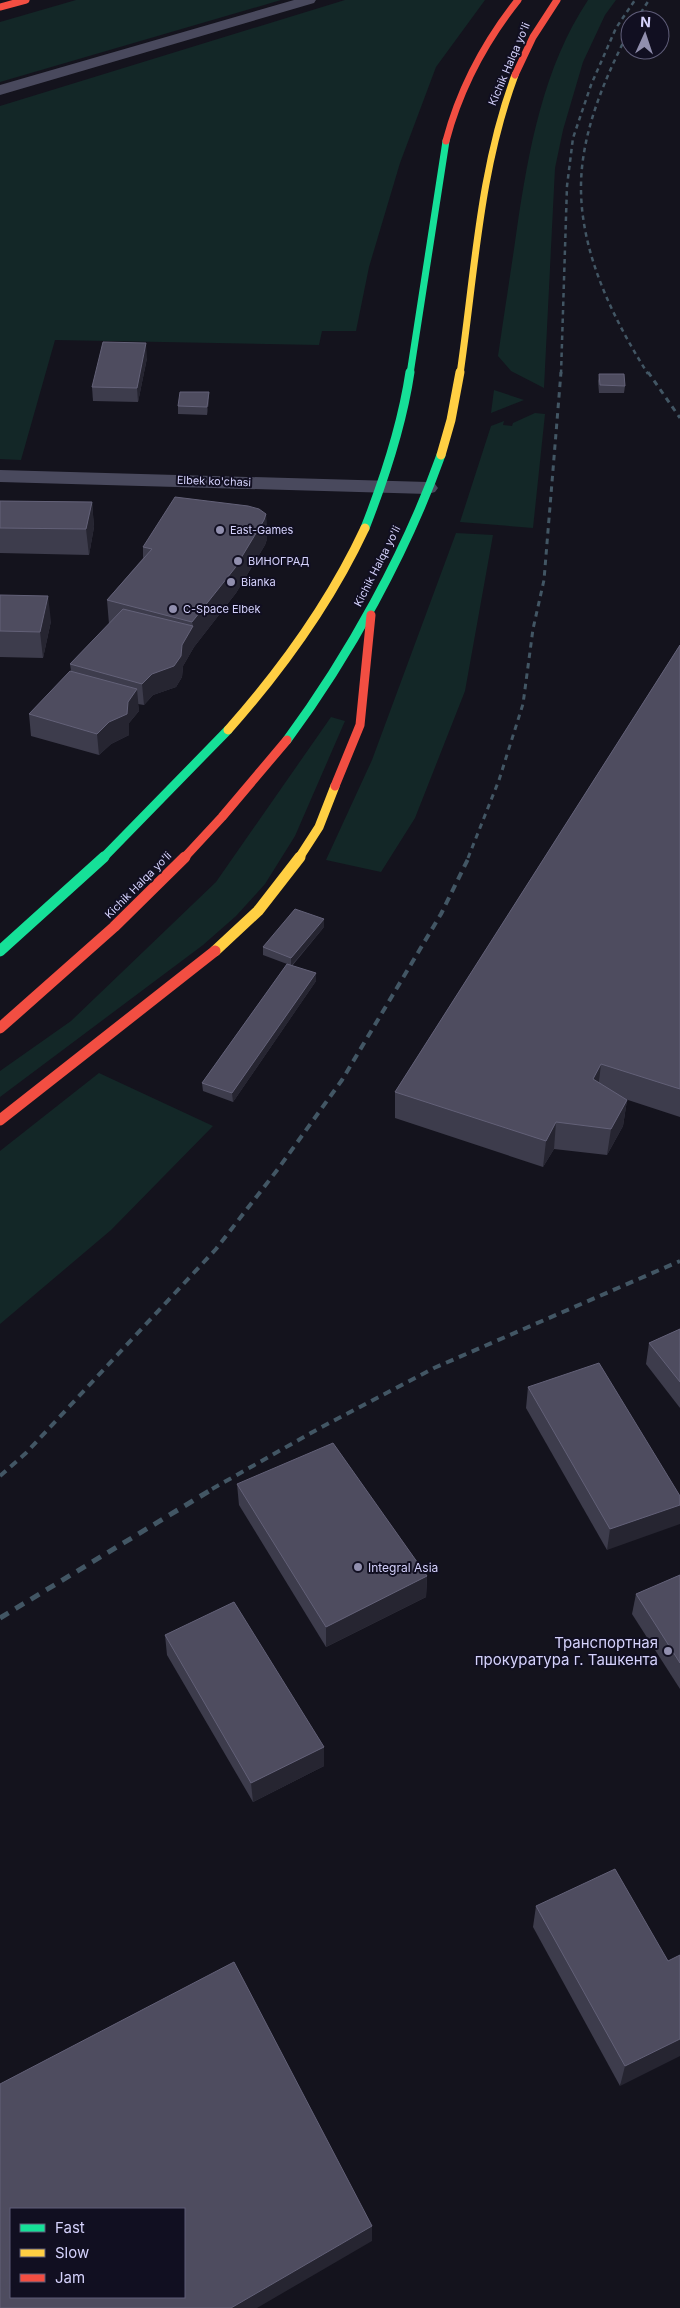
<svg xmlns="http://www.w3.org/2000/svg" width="680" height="2308" font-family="Inter,sans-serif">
	<rect width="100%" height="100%" fill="#14131d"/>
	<!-- green -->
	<g fill="#132727">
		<path d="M76,0H281L0,82V22Z"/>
		<path d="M345,0H485L436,67L400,163L369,267L356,331H322L319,345L55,340L21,460L0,459V106Z"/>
		<path d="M588,0H616L605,15L583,62L563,130L555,168L544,388L511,371L498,356C504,314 511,271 517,228C529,149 543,68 588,0Z"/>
		<path d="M494,390L524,400L491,413Z"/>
		<path d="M535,413L545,414L533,528L460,522L491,426L504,421L503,425L512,426L513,423Z"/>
		<path d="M456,533L493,535L465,691L415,818L381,872L326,860L372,760Z"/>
		<path d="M331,717L345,721L295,836L265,884L236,916L203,945L0,1097V1071L71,1021L216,882Z"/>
		<path d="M99,1073L213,1126L111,1230L0,1324V1151Z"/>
	</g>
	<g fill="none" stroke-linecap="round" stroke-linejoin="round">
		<!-- street -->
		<g fill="#49495d" fill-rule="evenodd">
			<path d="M294,0H316L314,3L0,95V85Z"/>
			<path d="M0,470L428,482L435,484L438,488L435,492L428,494L0,482Z"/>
		</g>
		<!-- fast-far2 -->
		<path stroke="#16e098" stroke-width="7" d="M410,374L446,141"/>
		<!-- fast-far1 -->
		<g stroke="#16e098" stroke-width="9">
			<path d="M365,528C385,477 402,426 410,372"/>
			<path d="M287,740C349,656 406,553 441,455"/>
			<path d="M103,858L228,730"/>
		</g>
		<!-- fast -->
		<path stroke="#16e098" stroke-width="11" d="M0,951L104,857"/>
		<!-- slow-far2 -->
		<path stroke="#ffcf43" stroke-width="7" d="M460,374C475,272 479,172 515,75"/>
		<!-- slow-far1 -->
		<g stroke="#ffcf43" stroke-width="9">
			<path d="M441,455L451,420L460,372"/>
			<path d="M228,730C283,668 330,603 365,528"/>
			<path d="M299,858L319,827L335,786"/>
		</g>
		<!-- slow -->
		<path stroke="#ffcf43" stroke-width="11" d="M215,951L258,911L300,857"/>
		<!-- jam-far2 -->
		<g stroke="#f24e42" stroke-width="7">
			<path d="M0,7L26,0"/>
			<path d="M515,75L533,37L557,0"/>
			<path d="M446,141C460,88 484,43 518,0"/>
		</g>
		<!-- jam-far1 -->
		<g stroke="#f24e42" stroke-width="9">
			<path d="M335,786L360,725L371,615"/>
			<path d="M184,858L222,817L287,740"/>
		</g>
		<!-- jam -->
		<g stroke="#f24e42" stroke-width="11">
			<path d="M0,1028L114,927L185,857"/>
			<path d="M0,1120L215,951"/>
		</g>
		<!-- rail-far3 -->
		<g stroke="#425664" stroke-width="2.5" stroke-dasharray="4.5 4" stroke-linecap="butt">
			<path d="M636,20L649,0"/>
			<path d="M630,29C605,78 580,134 581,191C582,256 614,320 648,374"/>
			<path d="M561,374L567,186L573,138L591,85L616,28L635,0"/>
		</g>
		<!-- rail-far2 -->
		<g stroke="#425664" stroke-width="3" stroke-dasharray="5.5 5" stroke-linecap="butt">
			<path d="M648,372L680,418"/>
			<path d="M468,858L499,780L523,704L533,629L544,580L561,372"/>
		</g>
		<!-- rail-far1 -->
		<g stroke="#425664" stroke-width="4" stroke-dasharray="8 6" stroke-linecap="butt">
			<path d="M0,1476L26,1453L216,1249L278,1169L342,1080L441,914L469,857"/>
			<path d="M212,1489L318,1429L434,1368L680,1261"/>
		</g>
		<!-- rail -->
		<path stroke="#425664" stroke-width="5" stroke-dasharray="10 8" stroke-linecap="butt" d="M0,1618L214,1488"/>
	</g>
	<!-- wall -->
	<g fill="#3d3c4c">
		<path d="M147,358L138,402L93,401L92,387Z"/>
		<path d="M599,374L625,386L624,393H599L598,381Z"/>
		<path d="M209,392V400L207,415L178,414V406Z"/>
		<path d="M0,501L92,502L94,527L89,555L0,553Z"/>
		<path d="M266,514L267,539L265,545L236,593L194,647L183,666L182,677L176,687L153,695L144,705L138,704L139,711L129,723V735L111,744L99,755L31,736L29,714L71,671L70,664L109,624L107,600L143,558V547Z"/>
		<path d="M0,595L51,621L43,658L0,657Z"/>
		<path d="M680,645V1117L625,1099L627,1100L623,1126L607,1155L554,1149L543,1167L395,1118V1092Z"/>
		<path d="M324,927L292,966L316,973V981L233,1102L203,1091L202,1083L287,964L263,955V947Z"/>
		<path d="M680,1329V1408L646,1364L649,1343Z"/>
		<path d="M528,1387L680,1496L607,1550L526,1408Z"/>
		<path d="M237,1484L427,1576L426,1597L326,1647L239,1505Z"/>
		<path d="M680,1575V1689L632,1614L636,1594Z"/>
		<path d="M165,1635L324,1747V1766L253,1802L167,1655Z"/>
		<path d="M536,1906L668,1961L620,2086L533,1927Z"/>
	</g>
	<!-- shaded-wall -->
	<g fill="#262531">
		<path d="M146,343L147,358L138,402L137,388Z"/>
		<path d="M209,392V400L207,415V407Z"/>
		<path d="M92,502L94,527L89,555L86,529Z"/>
		<path d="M266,514L267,539L265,545L236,593L194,647L183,666L182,677L176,687L153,695L144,705L142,684L193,626L192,622Z"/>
		<path d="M48,596L51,621L43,658L40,632Z"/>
		<path d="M137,689L139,711L129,723V735L111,744L99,755L97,734L128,702Z"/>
		<path d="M324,919V927L291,966V958Z"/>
		<path d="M316,973V981L233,1102L232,1093Z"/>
		<path d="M601,1064L598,1090L593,1079Z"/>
		<path d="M627,1100L623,1126L607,1155L611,1129Z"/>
		<path d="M556,1122L554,1149L543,1167L546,1141Z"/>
		<path d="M680,1505V1524L607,1550L610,1529Z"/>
		<path d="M427,1576L426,1597L326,1647V1627Z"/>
		<path d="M324,1747V1766L253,1802L251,1783Z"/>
		<path d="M680,2039V2056L620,2086L625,2066Z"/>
		<path d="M372,2226V2241L257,2308H231Z"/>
	</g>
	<!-- building -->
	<g fill="#4e4c5f" stroke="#636178" fill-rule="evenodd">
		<path d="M103,342L146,343L137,388L92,387Z"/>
		<path d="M599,374H624L625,386L600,385Z"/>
		<path d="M180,392H209L207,407L178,406Z"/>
		<path d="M175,497L248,506L259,509L266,514L264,520L235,568L192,622L107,600L152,549L143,547Z"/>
		<path d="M0,501L92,502L86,529L0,528Z"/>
		<path d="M0,595L48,596L40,632L0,631Z"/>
		<path d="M123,609L193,626L182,645L181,656L174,666L152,674L142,684L70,664Z"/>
		<path d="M680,645V1089L601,1064L593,1079L627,1100L611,1129L556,1122L546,1141L395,1092Z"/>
		<path d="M70,671L137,689L128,702L127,714L109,722L97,734L29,714Z"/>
		<path d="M295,909L324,919L291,958L263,947Z"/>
		<path d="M287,964L316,973L232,1093L202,1083Z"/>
		<path d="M680,1329V1382L649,1343Z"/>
		<path d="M599,1363L680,1496V1505L610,1529L528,1387Z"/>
		<path d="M333,1443L427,1576L326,1627L237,1484Z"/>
		<path d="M680,1575V1663L636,1594Z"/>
		<path d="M234,1602L324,1747L251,1783L165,1635Z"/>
		<path d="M615,1869L668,1961L680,1955V2039L625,2066L536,1906Z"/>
		<path d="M234,1962L372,2226L231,2308H0V2084ZM11,2209H184V2297H11Z"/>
	</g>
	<!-- markers -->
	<g fill="#918fae" stroke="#110f21" stroke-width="2">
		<circle cx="220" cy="530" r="5"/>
		<circle cx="238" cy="561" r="5"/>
		<circle cx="231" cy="582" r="5"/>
		<circle cx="173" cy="609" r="5"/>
		<circle cx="358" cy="1567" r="5"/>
		<circle cx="668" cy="1651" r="5"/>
	</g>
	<g text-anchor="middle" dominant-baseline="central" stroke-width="4" stroke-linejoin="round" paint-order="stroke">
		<!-- far-street labels -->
		<g font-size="11" fill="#d5d2fc" stroke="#110f21">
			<text transform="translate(509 64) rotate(-67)">Kichik Halqa yo'li</text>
			<text transform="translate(214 481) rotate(2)">Elbek ko'chasi</text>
			<text transform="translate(377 566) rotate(-63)">Kichik Halqa yo'li</text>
			<text transform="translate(138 885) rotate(-45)">Kichik Halqa yo'li</text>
		</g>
		<!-- far-poi labels -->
		<g font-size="11" fill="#d5d2fc" stroke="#110f21" text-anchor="start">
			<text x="230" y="530">East-Games</text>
			<text x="248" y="561">ВИНОГРАД</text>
			<text x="241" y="582">Bianka</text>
			<text x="183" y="609">C-Space Elbek</text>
		</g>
		<!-- poi labels -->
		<g font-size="12" fill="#d5d2fc" stroke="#110f21" text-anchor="start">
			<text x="368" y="1567">Integral Asia</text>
		</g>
		<!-- near-poi labels -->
		<g font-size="15" fill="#d5d2fc" stroke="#110f21" text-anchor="end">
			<text x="658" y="1642">Транспортная<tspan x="658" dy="17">прокуратура г. Ташкента</tspan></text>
		</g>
	</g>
	<!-- legend -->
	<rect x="10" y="2208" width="175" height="90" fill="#110f21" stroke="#5f5d79"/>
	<rect x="20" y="2224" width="25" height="8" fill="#16e098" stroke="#5f5d79"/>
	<text x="55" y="2233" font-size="15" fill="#d5d2fc">Fast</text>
	<rect x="20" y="2249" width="25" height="8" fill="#ffcf43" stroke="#5f5d79"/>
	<text x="55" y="2258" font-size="15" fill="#d5d2fc">Slow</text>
	<rect x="20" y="2274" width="25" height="8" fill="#f24e42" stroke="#5f5d79"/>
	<text x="55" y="2283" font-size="15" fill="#d5d2fc">Jam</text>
	<!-- north arrow -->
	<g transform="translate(645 35) rotate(3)"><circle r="24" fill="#110f21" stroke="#5f5d79"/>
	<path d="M0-4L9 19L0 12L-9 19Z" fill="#918fae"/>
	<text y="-8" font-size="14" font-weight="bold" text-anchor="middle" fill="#d5d2fc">N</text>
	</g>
</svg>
